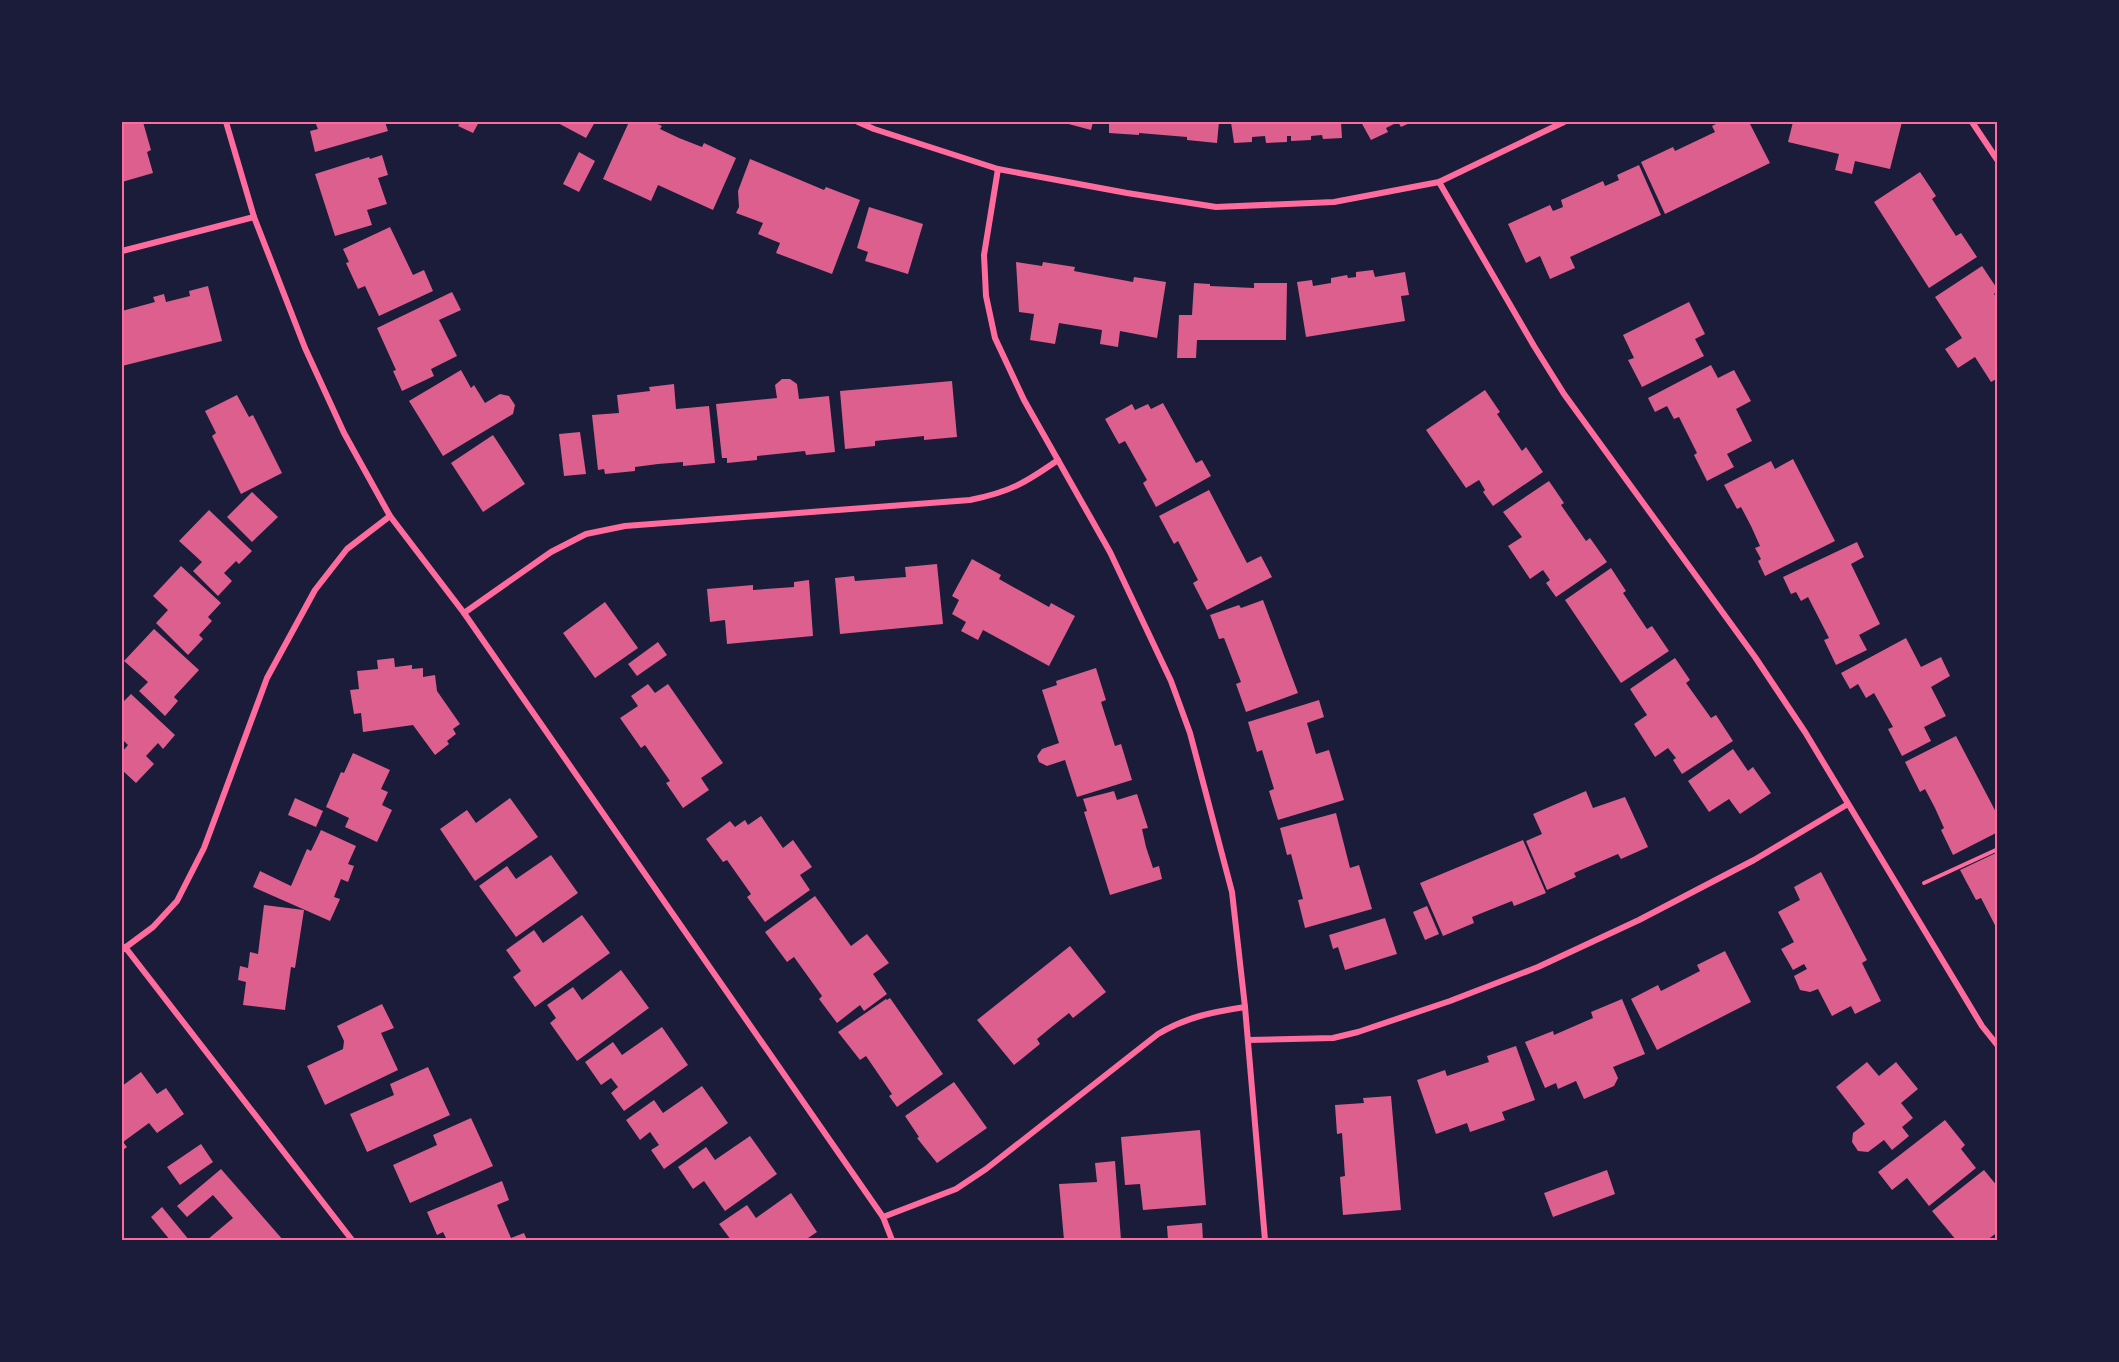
<svg xmlns="http://www.w3.org/2000/svg" width="2119" height="1362" font-family="'Space Grotesk',sans-serif">
	<rect width="100%" height="100%" fill="#1b1b3a"/>
	<!-- building -->
	<g fill="#dd5f8e">
		<path d="M122,122H143L151,150L147,152L153,173L122,182Z"/>
		<path d="M315,122H385L388,131L315,152L310,131L318,129Z"/>
		<path d="M461,122H479L473,133L458,126Z"/>
		<path d="M556,122H595L586,138Z"/>
		<path d="M629,122H653L662,126L660,129L679,138L702,147L704,143L736,158L713,210L658,185L651,201L603,179Z"/>
		<path d="M1061,122H1093L1091,130Z"/>
		<path d="M1109,122H1219L1217,143L1187,140V137L1139,133V135L1109,133Z"/>
		<path d="M1231,122H1341L1342,138L1323,139L1322,135L1311,136V140L1291,141V136H1287V142L1266,143L1265,136L1252,137V142L1234,143Z"/>
		<path d="M1361,122H1398L1386,128L1388,132L1371,140Z"/>
		<path d="M1398,122H1412L1401,127Z"/>
		<path d="M1720,122H1749L1770,163L1665,214L1641,162L1673,147L1675,151L1715,132L1712,126Z"/>
		<path d="M1793,122H1902L1890,169L1855,161L1852,174L1835,170L1839,154L1788,142Z"/>
		<path d="M579,152L595,161L579,192L563,184Z"/>
		<path d="M382,155L388,175L378,178L387,204L367,210L372,225L335,236L315,174L369,157L370,159Z"/>
		<path d="M750,159L824,190L826,187L860,200L832,274L776,253L780,243L758,234L763,223L736,213L739,207L738,191Z"/>
		<path d="M1639,165L1661,215L1570,257L1575,268L1550,279L1540,256L1526,263L1508,224L1550,205L1553,211L1563,207L1561,200L1603,181L1605,186L1619,180L1617,175Z"/>
		<path d="M1920,172L1936,196L1932,199L1956,236L1961,233L1977,257L1929,288L1874,202Z"/>
		<path d="M869,207L923,224L908,274L865,261L868,252L857,248Z"/>
		<path d="M390,227L413,275L424,270L433,291L379,316L365,286L358,289L346,263L349,262L343,249Z"/>
		<path d="M1016,262L1042,266L1043,262L1075,267L1074,271L1133,282L1134,277L1166,282L1157,338L1120,331L1118,347L1100,344L1102,330L1059,323L1055,344L1030,340L1034,314L1019,312Z"/>
		<path d="M1982,266L1998,290L1994,294L1998,300V378L1991,382L1975,357L1958,368L1945,349L1962,338L1935,297Z"/>
		<path d="M1373,270L1375,277L1405,272L1409,295L1401,296L1405,321L1306,337L1297,282L1312,280L1313,286L1331,283V278L1347,275L1348,278L1356,277V272Z"/>
		<path d="M1194,283L1210,284V286L1254,288V283H1287L1286,340H1197L1196,358H1177L1179,315H1192Z"/>
		<path d="M208,286L222,341L122,366V311L155,302L153,297L164,294L166,302L190,296L189,291Z"/>
		<path d="M452,292L461,310L439,320L457,356L431,369L434,376L402,391L393,371L396,370L377,328Z"/>
		<path d="M1689,302L1705,334L1695,339L1704,356L1642,387L1628,360L1634,358L1623,335Z"/>
		<path d="M1711,365L1718,378L1734,370L1751,401L1736,409L1752,441L1727,454L1734,467L1707,481L1694,455L1697,453L1679,417L1674,419L1667,406L1655,412L1648,398Z"/>
		<path d="M461,370L471,388L474,385L485,403L500,394L509,396L515,405L513,414L443,456L409,401Z"/>
		<path d="M782,379H790L797,384L799,399L829,396L835,452L806,455L805,451L757,456V460L727,463V458H722L716,404L777,398L775,385Z"/>
		<path d="M952,381L957,437L924,440V436L875,441V446L845,449L840,391Z"/>
		<path d="M674,384L676,409L709,406L715,463L683,466V462L658,464L635,467V471L605,474L604,469L598,470L592,415L619,413L617,395L650,391L649,387Z"/>
		<path d="M1485,390L1500,412L1497,414L1522,451L1526,447L1543,472L1493,506L1483,492L1485,490L1479,480L1466,488L1426,430Z"/>
		<path d="M237,395L249,417L253,415L282,473L241,494L212,436L216,433L205,411Z"/>
		<path d="M1163,403L1196,463L1202,460L1211,476L1156,507L1143,483L1147,480L1125,441L1119,444L1105,419L1132,404L1135,410L1148,404L1151,409Z"/>
		<path d="M580,432L586,474L564,476L559,434Z"/>
		<path d="M493,435L525,484L483,512L451,463Z"/>
		<path d="M1793,459L1835,541L1765,576L1758,561L1761,559L1755,548L1760,546L1751,526L1741,507L1737,509L1724,485L1771,461L1775,469Z"/>
		<path d="M1549,481L1564,503L1561,505L1586,541L1590,538L1607,562L1556,597L1546,583L1550,580L1543,570L1530,579L1508,546L1522,537L1503,512Z"/>
		<path d="M1209,490L1247,563L1261,556L1272,577L1207,610L1193,583L1198,580L1178,541L1174,544L1159,516Z"/>
		<path d="M252,492L278,517L252,542L227,517Z"/>
		<path d="M209,510L252,551L239,564L236,561L224,573L232,581L218,596L193,571L202,562L179,541Z"/>
		<path d="M1857,542L1864,557L1851,564L1880,624L1859,635L1867,650L1836,665L1824,640L1829,638L1808,597L1801,601L1796,592L1791,594L1783,577Z"/>
		<path d="M972,559L1001,575L999,579L1049,607L1051,603L1075,616L1049,666L983,630L978,640L961,631L966,622L952,614L959,600L952,596Z"/>
		<path d="M937,564L943,624L840,634L835,578L854,576L855,581L906,577L905,567Z"/>
		<path d="M181,566L221,603L208,617L212,621L199,635L203,639L188,655L156,623L168,610L153,596Z"/>
		<path d="M1611,568L1626,591L1623,593L1647,629L1652,626L1669,651L1621,683L1565,600Z"/>
		<path d="M809,580L813,636L727,644L725,620L710,622L707,589L753,585V590L794,587V582Z"/>
		<path d="M1263,600L1298,693L1246,712L1236,684L1241,682L1224,638L1219,639L1210,615L1239,605L1241,608Z"/>
		<path d="M605,602L638,648L595,678L563,633Z"/>
		<path d="M154,629L199,670L174,697L178,701L165,716L139,691L148,682L124,661Z"/>
		<path d="M1906,638L1921,667L1941,657L1950,676L1931,687L1946,716L1924,727L1931,741L1902,756L1888,729L1893,727L1874,693L1866,698L1858,684L1850,689L1841,673Z"/>
		<path d="M658,642L667,655L637,676L628,664Z"/>
		<path d="M394,658L395,667L412,665V669L423,668V677L435,675L437,691L460,724L453,729L456,734L447,741L449,744L435,755L413,725L363,732L361,713L354,714L350,690L359,689L357,671L378,669L377,660Z"/>
		<path d="M1675,658L1690,680L1686,683L1711,718L1716,715L1733,741L1682,774L1673,760L1676,758L1668,748L1655,757L1634,724L1647,715L1630,689Z"/>
		<path d="M1096,668L1106,700L1101,702L1115,746L1121,744L1132,780L1077,797L1065,760L1047,766L1039,762L1037,756L1042,749L1059,743L1042,690L1057,685L1056,681Z"/>
		<path d="M648,684L655,693L668,684L723,763L701,778L709,790L683,808L666,783L670,781L645,745L641,748L620,718L638,706L631,696Z"/>
		<path d="M131,694L175,735L163,749L158,743L146,756L154,764L136,783L122,770V752L128,745L122,739V703Z"/>
		<path d="M1319,700L1324,717L1307,723L1316,754L1329,750L1344,800L1278,820L1269,791L1274,789L1262,750L1257,752L1248,722Z"/>
		<path d="M1956,736L1998,816V832L1953,855L1941,830L1944,828L1935,808L1925,789L1920,792L1905,762Z"/>
		<path d="M1733,749L1748,771L1753,767L1771,793L1740,814L1729,799L1709,812L1688,781Z"/>
		<path d="M353,753L390,770L381,789L388,792L382,805L392,810L377,842L345,827L349,818L326,807L341,772L344,773Z"/>
		<path d="M1114,791L1117,800L1137,794L1148,828L1142,829L1146,847L1153,868L1159,866L1162,879L1110,895L1084,812L1087,811L1083,799Z"/>
		<path d="M1586,791L1593,808L1625,797L1648,847L1621,859L1618,854L1574,873L1576,877L1547,890L1526,841L1542,834L1533,814Z"/>
		<path d="M295,798L323,811L316,827L288,815Z"/>
		<path d="M510,798L538,837L475,881L440,829L467,810L476,823Z"/>
		<path d="M1336,813L1350,868L1359,865L1372,909L1305,928L1298,900L1303,899L1291,854L1287,855L1280,828Z"/>
		<path d="M761,816L783,848L793,840L812,867L800,875L810,890L765,922L747,897L751,894L727,860L723,862L706,839L730,821L735,827L745,820L748,825Z"/>
		<path d="M321,830L356,846L348,864L354,866L348,882L341,879L334,897L340,899L330,921L253,887L260,871L291,886L307,849L311,851Z"/>
		<path d="M1523,840L1546,893L1514,906L1512,901L1472,917L1474,923L1443,936L1420,883Z"/>
		<path d="M1998,852V931L1981,898L1976,900L1960,870Z"/>
		<path d="M551,855L578,893L516,937L479,886L507,866L516,879Z"/>
		<path d="M1821,872L1867,960L1862,963L1881,1001L1855,1014L1851,1006L1832,1016L1818,989L1810,992L1800,990L1794,976L1807,969L1804,964L1793,970L1781,949L1794,942L1778,912L1800,900L1794,887Z"/>
		<path d="M815,896L851,946L867,934L889,963L873,974L887,994L864,1011L860,1005L837,1023L819,999L822,996L794,957L787,962L765,932Z"/>
		<path d="M264,905L304,910L295,968L291,967L285,1010L243,1005L246,982L238,980L240,966L248,968L250,952L258,954Z"/>
		<path d="M1427,906L1439,934L1425,940L1413,912Z"/>
		<path d="M582,915L610,953L535,1007L513,977L521,971L506,950L534,930L543,943Z"/>
		<path d="M1385,918L1397,954L1345,970L1338,947L1333,949L1329,935Z"/>
		<path d="M1070,946L1106,992L1073,1018L1069,1013L1054,1025L1037,1039L1040,1044L1014,1065L977,1020Z"/>
		<path d="M1725,951L1751,1002L1657,1050L1631,999L1658,985L1661,991L1700,971L1697,965Z"/>
		<path d="M621,970L649,1008L577,1061L550,1023L556,1018L547,1005L573,987L582,1000Z"/>
		<path d="M890,998L943,1074L897,1107L889,1096L892,1094L866,1056L860,1060L838,1032L886,999L887,1000Z"/>
		<path d="M1622,999L1645,1054L1613,1067L1618,1078L1614,1086L1584,1099L1576,1081L1558,1089L1556,1083L1545,1088L1525,1042L1553,1031L1554,1035L1593,1018L1591,1012Z"/>
		<path d="M382,1004L394,1028L381,1033L398,1070L325,1105L307,1066L343,1049L344,1041L337,1026Z"/>
		<path d="M662,1027L688,1065L624,1111L611,1093L618,1087L611,1078L601,1085L585,1062L613,1042L622,1055Z"/>
		<path d="M1516,1046L1535,1100L1502,1112L1505,1120L1470,1132L1467,1123L1436,1134L1417,1080L1445,1070L1447,1076L1489,1062L1487,1056Z"/>
		<path d="M1867,1062L1879,1076L1896,1062L1918,1089L1901,1103L1913,1118L1902,1127L1909,1136L1892,1150L1884,1140L1868,1152L1858,1151L1852,1142L1853,1133L1865,1124L1836,1087Z"/>
		<path d="M428,1067L450,1115L367,1152L350,1114L394,1095L390,1084Z"/>
		<path d="M141,1072L157,1094L166,1088L184,1114L157,1133L149,1123L123,1142L127,1147L122,1151V1086Z"/>
		<path d="M954,1082L987,1128L937,1163L917,1138L919,1137L905,1116Z"/>
		<path d="M702,1086L728,1123L664,1169L651,1150L659,1145L650,1132L640,1140L626,1120L654,1100L663,1113Z"/>
		<path d="M1391,1096L1401,1210L1343,1215L1340,1177L1345,1176L1342,1133L1337,1134L1335,1105L1364,1103L1363,1098Z"/>
		<path d="M471,1118L493,1166L410,1203L393,1165L437,1145L433,1135Z"/>
		<path d="M1945,1120L1965,1145L1961,1149L1976,1168L1929,1206L1907,1178L1892,1190L1878,1172Z"/>
		<path d="M1200,1130L1206,1205L1143,1210L1140,1184L1125,1185L1121,1137Z"/>
		<path d="M750,1136L777,1174L725,1211L704,1181L693,1189L678,1167L706,1147L715,1160Z"/>
		<path d="M201,1144L213,1162L180,1185L167,1167Z"/>
		<path d="M1115,1161L1121,1240H1064L1059,1184L1097,1182L1095,1163Z"/>
		<path d="M221,1169L283,1240H207L233,1218L213,1195L187,1217L177,1206Z"/>
		<path d="M1607,1170L1615,1194L1553,1217L1544,1193Z"/>
		<path d="M1984,1170L1998,1187V1232L1987,1240H1956L1932,1211Z"/>
		<path d="M502,1181L509,1200L497,1205L511,1238L524,1233L527,1240H447L443,1232L437,1235L427,1212Z"/>
		<path d="M791,1193L817,1232L805,1240H731L719,1224L747,1205L756,1218Z"/>
		<path d="M162,1207L189,1240H170L151,1217Z"/>
		<path d="M1202,1223L1203,1240H1168L1167,1226Z"/>
	</g>
	<g fill="none" stroke-linecap="round" stroke-linejoin="round">
		<!-- path -->
		<path stroke="#ff6b9d" stroke-width="4" d="M1924,883L1998,849"/>
		<!-- minor -->
		<g stroke="#ff6b9d" stroke-width="6">
			<path d="M226,122L254,217L305,348L344,433L390,516L464,613L883,1217L892,1240"/>
			<path d="M858,122L874,129L998,169L1127,193L1216,207L1334,202L1439,182L1564,122"/>
			<path d="M1972,122L1998,161"/>
			<path d="M998,169L984,255L986,296L995,338L1024,400L1110,552L1171,681L1190,733L1232,892L1245,1007L1265,1240"/>
			<path d="M1439,182L1534,346L1564,394L1755,657L1805,732L1982,1026L1998,1046"/>
			<path d="M122,251L254,217"/>
			<path d="M464,613L551,552L586,534L625,526L970,500C1010,492 1025,483 1058,460"/>
			<path d="M125,947L352,1240"/>
			<path d="M122,950L153,927L177,901L204,848L267,678L315,590L347,549L390,516"/>
			<path d="M1248,1040L1333,1038L1358,1032L1450,1001L1538,967L1639,920L1754,860L1848,804"/>
			<path d="M883,1217L956,1189L986,1169L1158,1034C1186,1017 1213,1012 1245,1007"/>
		</g>
	</g>
	<!-- border -->
	<rect width="2119" height="1362" fill="none" stroke="#1b1b3a" stroke-width="246"/>
	<rect x="123" y="123" width="1873" height="1116" fill="none" stroke="#ff6b9d" stroke-width="2"/>
</svg>
